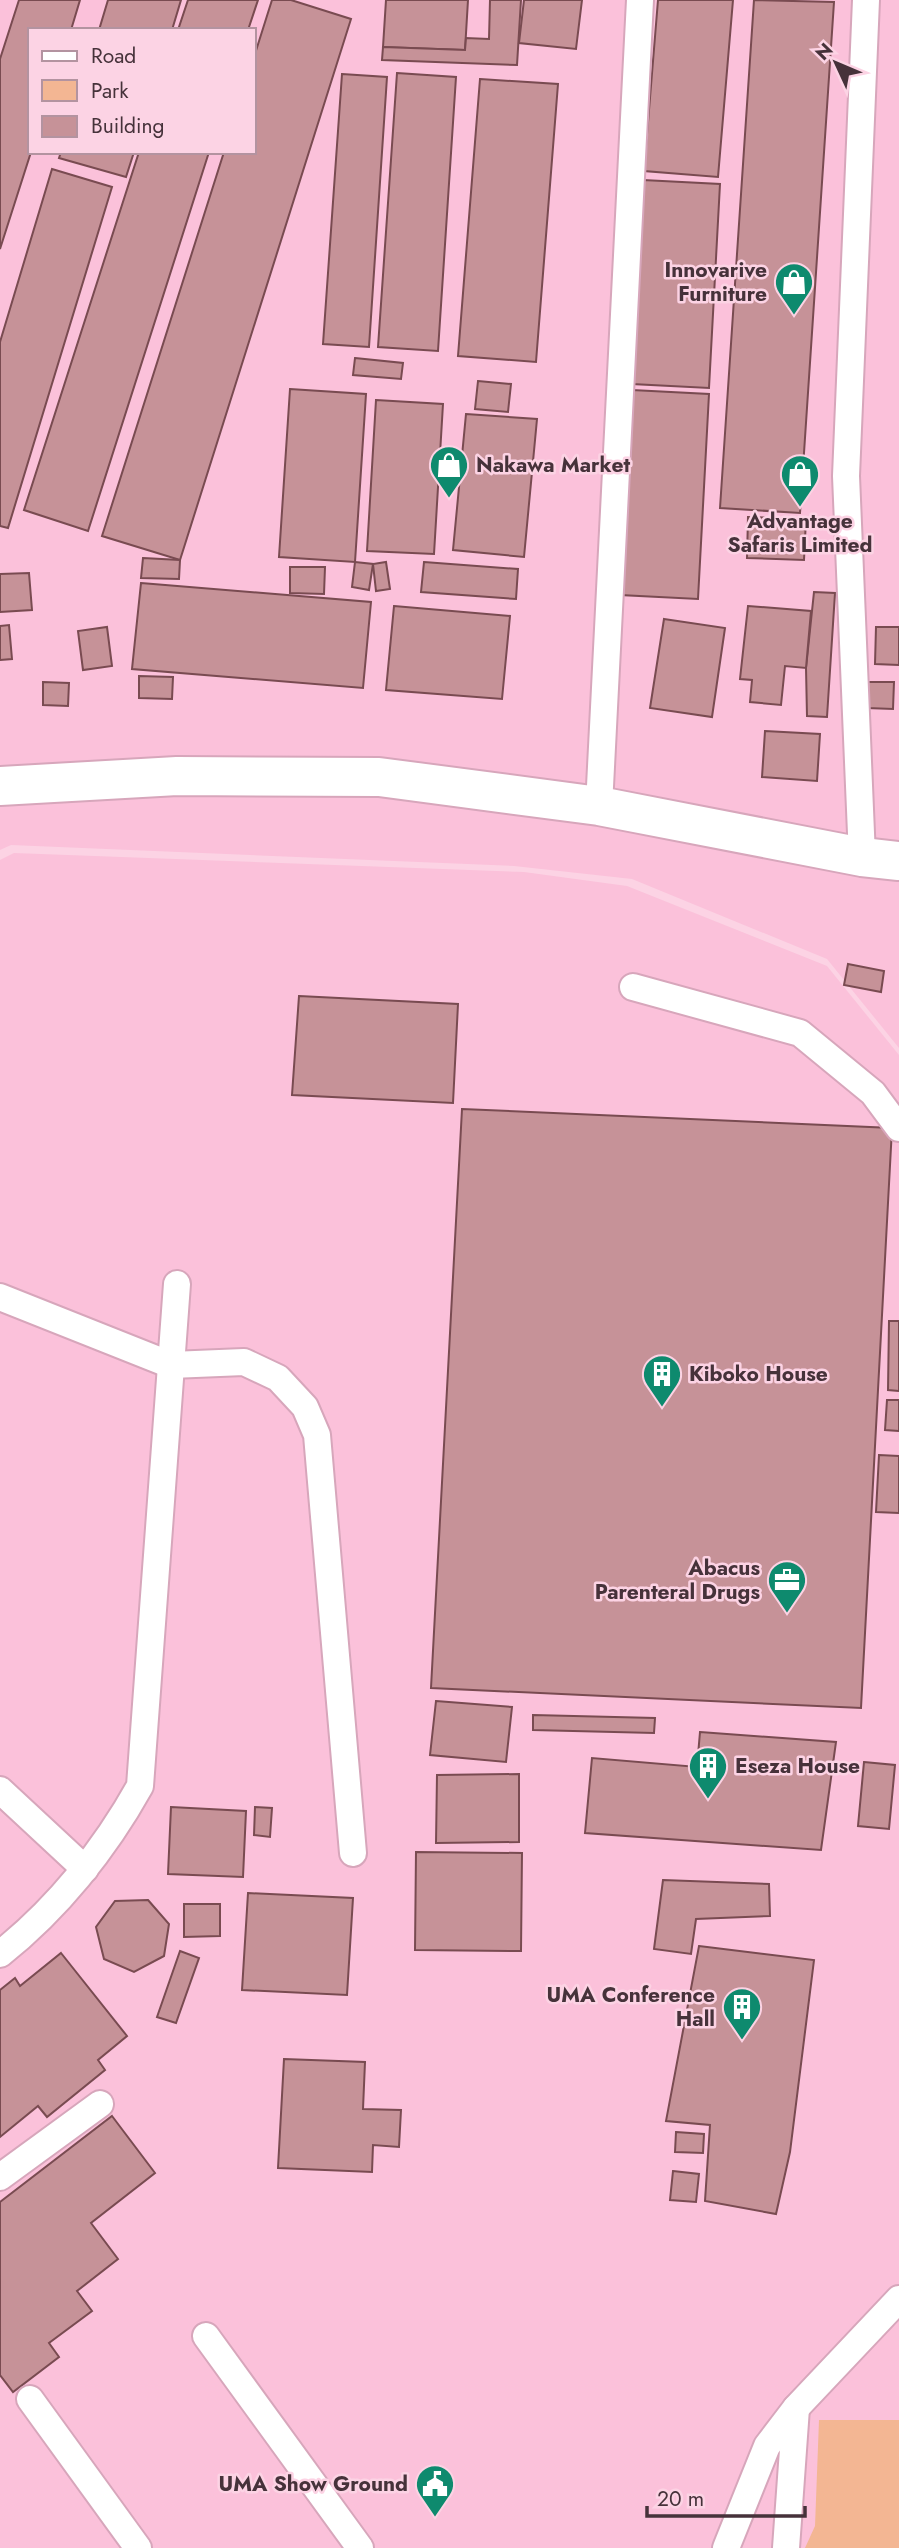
<svg xmlns="http://www.w3.org/2000/svg" width="899" height="2548" font-family="Jost,sans-serif">
	<rect width="100%" height="100%" fill="#fcd3e4"/>
	<!-- built -->
	<g fill="#fbc1da" fill-rule="evenodd">
		<path d="M0,0H899V1048L827,959L632,879L514,866L11,845L0,850ZM30,30H254V152H30Z"/>
		<path d="M14,853L524,872L627,886L827,966L899,1055V2548H0V860Z"/>
	</g>
	<!-- green -->
	<path fill="#f3b693" d="M819,2420H899V2548H805L815,2526Z"/>
	<!-- building -->
	<g fill="#c69298" stroke="#794b51" stroke-width="2">
		<path d="M19,0H80L71,30H30L31,152L0,249V59Z"/>
		<path d="M108,0H181L172,30H99Z"/>
		<path d="M188,0H258L248,30H178Z"/>
		<path d="M272,0H291L351,19L180,560L102,536L224,152H254V57Z"/>
		<path d="M386,0H468L465,50L383,47Z"/>
		<path d="M490,0H521L517,65L382,60L383,47L465,50L466,38L489,39Z"/>
		<path d="M524,0H582L576,49L519,43Z"/>
		<path d="M658,0H733L718,177L644,171Z"/>
		<path d="M754,0L834,2L800,513L720,508Z"/>
		<path d="M397,73L456,77L438,351L378,347Z"/>
		<path d="M342,74L387,77L369,347L323,344Z"/>
		<path d="M480,79L558,84L536,362L458,356Z"/>
		<path d="M61,152H134L126,177L59,158Z"/>
		<path d="M139,152H209L88,531L24,510Z"/>
		<path d="M52,169L112,187L8,528L0,526V342Z"/>
		<path d="M643,180L720,184L709,388L632,384Z"/>
		<path d="M355,358L403,363L401,379L353,375Z"/>
		<path d="M478,381L511,384L508,412L475,409Z"/>
		<path d="M290,389L366,394L355,562L279,557Z"/>
		<path d="M632,390L709,394L698,599L620,595Z"/>
		<path d="M376,400L443,404L434,554L367,551Z"/>
		<path d="M466,414L537,419L524,557L453,550Z"/>
		<path d="M748,517L806,519L804,560L747,558Z"/>
		<path d="M143,558L180,560L179,579L141,578Z"/>
		<path d="M355,562L373,564L369,590L352,587Z"/>
		<path d="M386,562L390,589L376,591L373,564Z"/>
		<path d="M424,562L518,569L516,599L421,592Z"/>
		<path d="M290,567H325L324,594L290,593Z"/>
		<path d="M29,573L32,610L0,612V574Z"/>
		<path d="M141,583L371,602L363,688L132,669Z"/>
		<path d="M814,592L835,593L827,717L807,716L806,668Z"/>
		<path d="M394,606L510,616L502,699L386,690Z"/>
		<path d="M748,606L811,611L806,668L785,666L781,705L750,702L752,680L740,679Z"/>
		<path d="M664,619L725,628L712,717L650,708Z"/>
		<path d="M9,625L12,659L0,660V626Z"/>
		<path d="M107,627L112,666L83,670L78,631Z"/>
		<path d="M876,627H899V665L875,664Z"/>
		<path d="M139,676L173,677L172,699L139,698Z"/>
		<path d="M43,682L69,683L68,706L43,705Z"/>
		<path d="M868,682H894L893,709L867,708Z"/>
		<path d="M765,731L820,734L817,781L762,777Z"/>
		<path d="M848,964L884,971L881,992L844,985Z"/>
		<path d="M299,996L458,1004L453,1103L292,1095Z"/>
		<path d="M462,1109L892,1128L861,1708L431,1688Z"/>
		<path d="M889,1321H899V1391L888,1390Z"/>
		<path d="M887,1400H899V1431L885,1430Z"/>
		<path d="M879,1455L899,1456V1513L876,1512Z"/>
		<path d="M436,1701L512,1707L506,1762L430,1755Z"/>
		<path d="M533,1715L655,1718L654,1733L533,1730Z"/>
		<path d="M700,1732L836,1742L821,1850L585,1833L592,1758L697,1767Z"/>
		<path d="M864,1762L895,1765L889,1829L858,1826Z"/>
		<path d="M519,1774V1842L436,1843L437,1775Z"/>
		<path d="M171,1807L246,1811L243,1877L168,1874Z"/>
		<path d="M255,1807L272,1808L270,1837L254,1835Z"/>
		<path d="M416,1852L522,1853L521,1951L415,1950Z"/>
		<path d="M663,1880L769,1884L770,1916L696,1919L691,1954L654,1949Z"/>
		<path d="M248,1893L353,1898L347,1995L242,1990Z"/>
		<path d="M148,1900L169,1924L164,1956L134,1972L104,1959L96,1927L115,1901Z"/>
		<path d="M184,1904H220V1936L184,1937Z"/>
		<path d="M699,1946L814,1960L790,2152L776,2214L705,2201L710,2125L666,2121Z"/>
		<path d="M180,1951L199,1958L176,2023L157,2017Z"/>
		<path d="M61,1953L127,2036L98,2060L105,2070L47,2117L38,2106L0,2137V1990L15,1978L20,1986Z"/>
		<path d="M284,2059L365,2062L363,2109L401,2110L399,2147L373,2145L372,2172L278,2168Z"/>
		<path d="M112,2116L155,2173L91,2223L118,2259L77,2291L92,2311L49,2343L59,2357L13,2392L0,2375V2202Z"/>
		<path d="M676,2132L704,2134L703,2153L675,2152Z"/>
		<path d="M673,2171L699,2174L696,2202L670,2200Z"/>
	</g>
	<g fill="none" stroke-linecap="round" stroke-linejoin="round">
		<!-- lane casing -->
		<g stroke="#d7a6bb" stroke-width="30">
			<g id="lane">
				<path d="M599,806L640,0"/>
				<path d="M862,857L846,476L866,0"/>
				<path d="M633,987L800,1033L873,1093L899,1128"/>
				<path d="M0,1297L171,1365L244,1362L278,1378L305,1407L317,1435L353,1853"/>
				<path d="M0,1790L85,1869"/>
				<path d="M0,1954C57,1909 105,1849 140,1786L177,1284"/>
				<path d="M0,2177L100,2104"/>
				<path d="M206,2336L360,2548"/>
				<path d="M30,2399L138,2548"/>
				<path d="M726,2548L767,2446L796,2408L899,2299"/>
				<path d="M786,2548L796,2408"/>
			</g>
		</g>
		<!-- street casing -->
		<g stroke="#d7a6bb" stroke-width="42">
			<path id="street" d="M0,786L177,776L379,777L599,806L862,857L899,861"/>
		</g>
		<!-- lane -->
		<use href="#lane" stroke="#fff" stroke-width="26"/>
		<!-- street -->
		<use href="#street" stroke="#fff" stroke-width="38"/>
	</g>
	<!-- icons -->
	<defs>
		<g id="shop-pin" transform="scale(2.0125)"><path d="M0 17L-7.5 6A9.5 9.5 0 1 1 7.5 6Z" fill="#0e8a6e" stroke="#fcd3e4"/><path d="M-5-2.5h2.3a2.7 3.5 0 0 1 5.4 0H5L5.5 6h-11ZM-1.5-2.5h3a1.5 2.3 0 0 0-3 0Z" fill="#fff"/></g>
		<g id="building-pin" transform="scale(2.0125)"><path d="M0 17L-7.5 6A9.5 9.5 0 1 1 7.5 6Z" fill="#0e8a6e" stroke="#fcd3e4"/><path d="M-4-6H4V6H1V3H-1V6H-4ZM-2.5-4.3h1.7v1.8h-1.7ZM.8-4.3h1.7v1.8H.8ZM-2.5-1h1.7V.8h-1.7ZM.8-1h1.7V.8H.8Z" fill="#fff"/></g>
		<g id="office-pin" transform="scale(2.0125)"><path d="M0 17L-7.5 6A9.5 9.5 0 1 1 7.5 6Z" fill="#0e8a6e" stroke="#fcd3e4"/><path d="M-6-3h4V-5.5h4V-3h4V5H-6ZM-1-4.5V-3h2v-1.5ZM-6 0V1H6V0Z" fill="#fff"/></g>
		<g id="civic-pin" transform="scale(2.0125)"><path d="M0 17L-7.5 6A9.5 9.5 0 1 1 7.5 6Z" fill="#0e8a6e" stroke="#fcd3e4"/><path d="M-.6-6.5H3V-4.5H.6V-3L4-1V1h2V6H-6V1h2V-1L-.6-3ZM-1.2 2.5V6h2.4V2.5Z" fill="#fff"/></g>
	</defs>
	<g fill-rule="evenodd">
		<use href="#shop-pin" x="794" y="282"/>
		<use href="#shop-pin" x="449" y="465"/>
		<use href="#shop-pin" x="800" y="474"/>
		<use href="#building-pin" x="662" y="1374"/>
		<use href="#office-pin" x="787" y="1580"/>
		<use href="#building-pin" x="708" y="1766"/>
		<use href="#building-pin" x="742" y="2007"/>
		<use href="#civic-pin" x="435" y="2484"/>
	</g>
	<g text-anchor="middle" dominant-baseline="central" stroke-width="5" stroke-linejoin="round" paint-order="stroke">
		<!-- poi labels -->
		<g font-size="21" font-weight="bold" fill="#46323a" stroke="#fcd3e4" text-anchor="end">
			<text x="767" y="270">Innovarive<tspan x="767" dy="24">Furniture</tspan></text>
			<text x="476" y="465" text-anchor="start">Nakawa Market</text>
			<text x="800" y="521" text-anchor="middle">Advantage<tspan x="800" dy="24">Safaris Limited</tspan></text>
			<text x="689" y="1374" text-anchor="start">Kiboko House</text>
			<text x="760" y="1568">Abacus<tspan x="760" dy="24">Parenteral Drugs</tspan></text>
			<text x="735" y="1766" text-anchor="start">Eseza House</text>
			<text x="715" y="1995">UMA Conference<tspan x="715" dy="24">Hall</tspan></text>
			<text x="408" y="2484">UMA Show Ground</text>
		</g>
	</g>
	<!-- legend -->
	<rect x="28" y="28" width="228" height="126" fill="#fcd3e4" stroke="#b393a0" stroke-width="2"/>
	<rect x="42" y="51" width="35" height="10" fill="#ffffff" stroke="#b393a0" stroke-width="2"/>
	<text x="91" y="63" font-size="21" fill="#46323a">Road</text>
	<rect x="42" y="80" width="35" height="21" fill="#f3b693" stroke="#b393a0" stroke-width="2"/>
	<text x="91" y="98" font-size="21" fill="#46323a">Park</text>
	<rect x="42" y="116" width="35" height="21" fill="#c69298" stroke="#b393a0" stroke-width="2"/>
	<text x="91" y="133" font-size="21" fill="#46323a">Building</text>
	<!-- north arrow -->
	<g transform="translate(836 63) rotate(314)" stroke="#fcd3e4" stroke-width="5" paint-order="stroke">
	<path d="M0-5L12 26L0 18L-12 26Z" fill="#46323a"/>
	<text y="-10" font-size="19" font-weight="bold" text-anchor="middle" fill="#46323a">N</text>
	</g>
	<!-- scale -->
	<path d="M647 2506v10h158v-10" fill="none" stroke="#46323a" stroke-width="3.5"/>
	<text x="657" y="2506" font-size="21" fill="#46323a" stroke="#fcd3e4" stroke-width="5" paint-order="stroke">20 m</text>
</svg>
